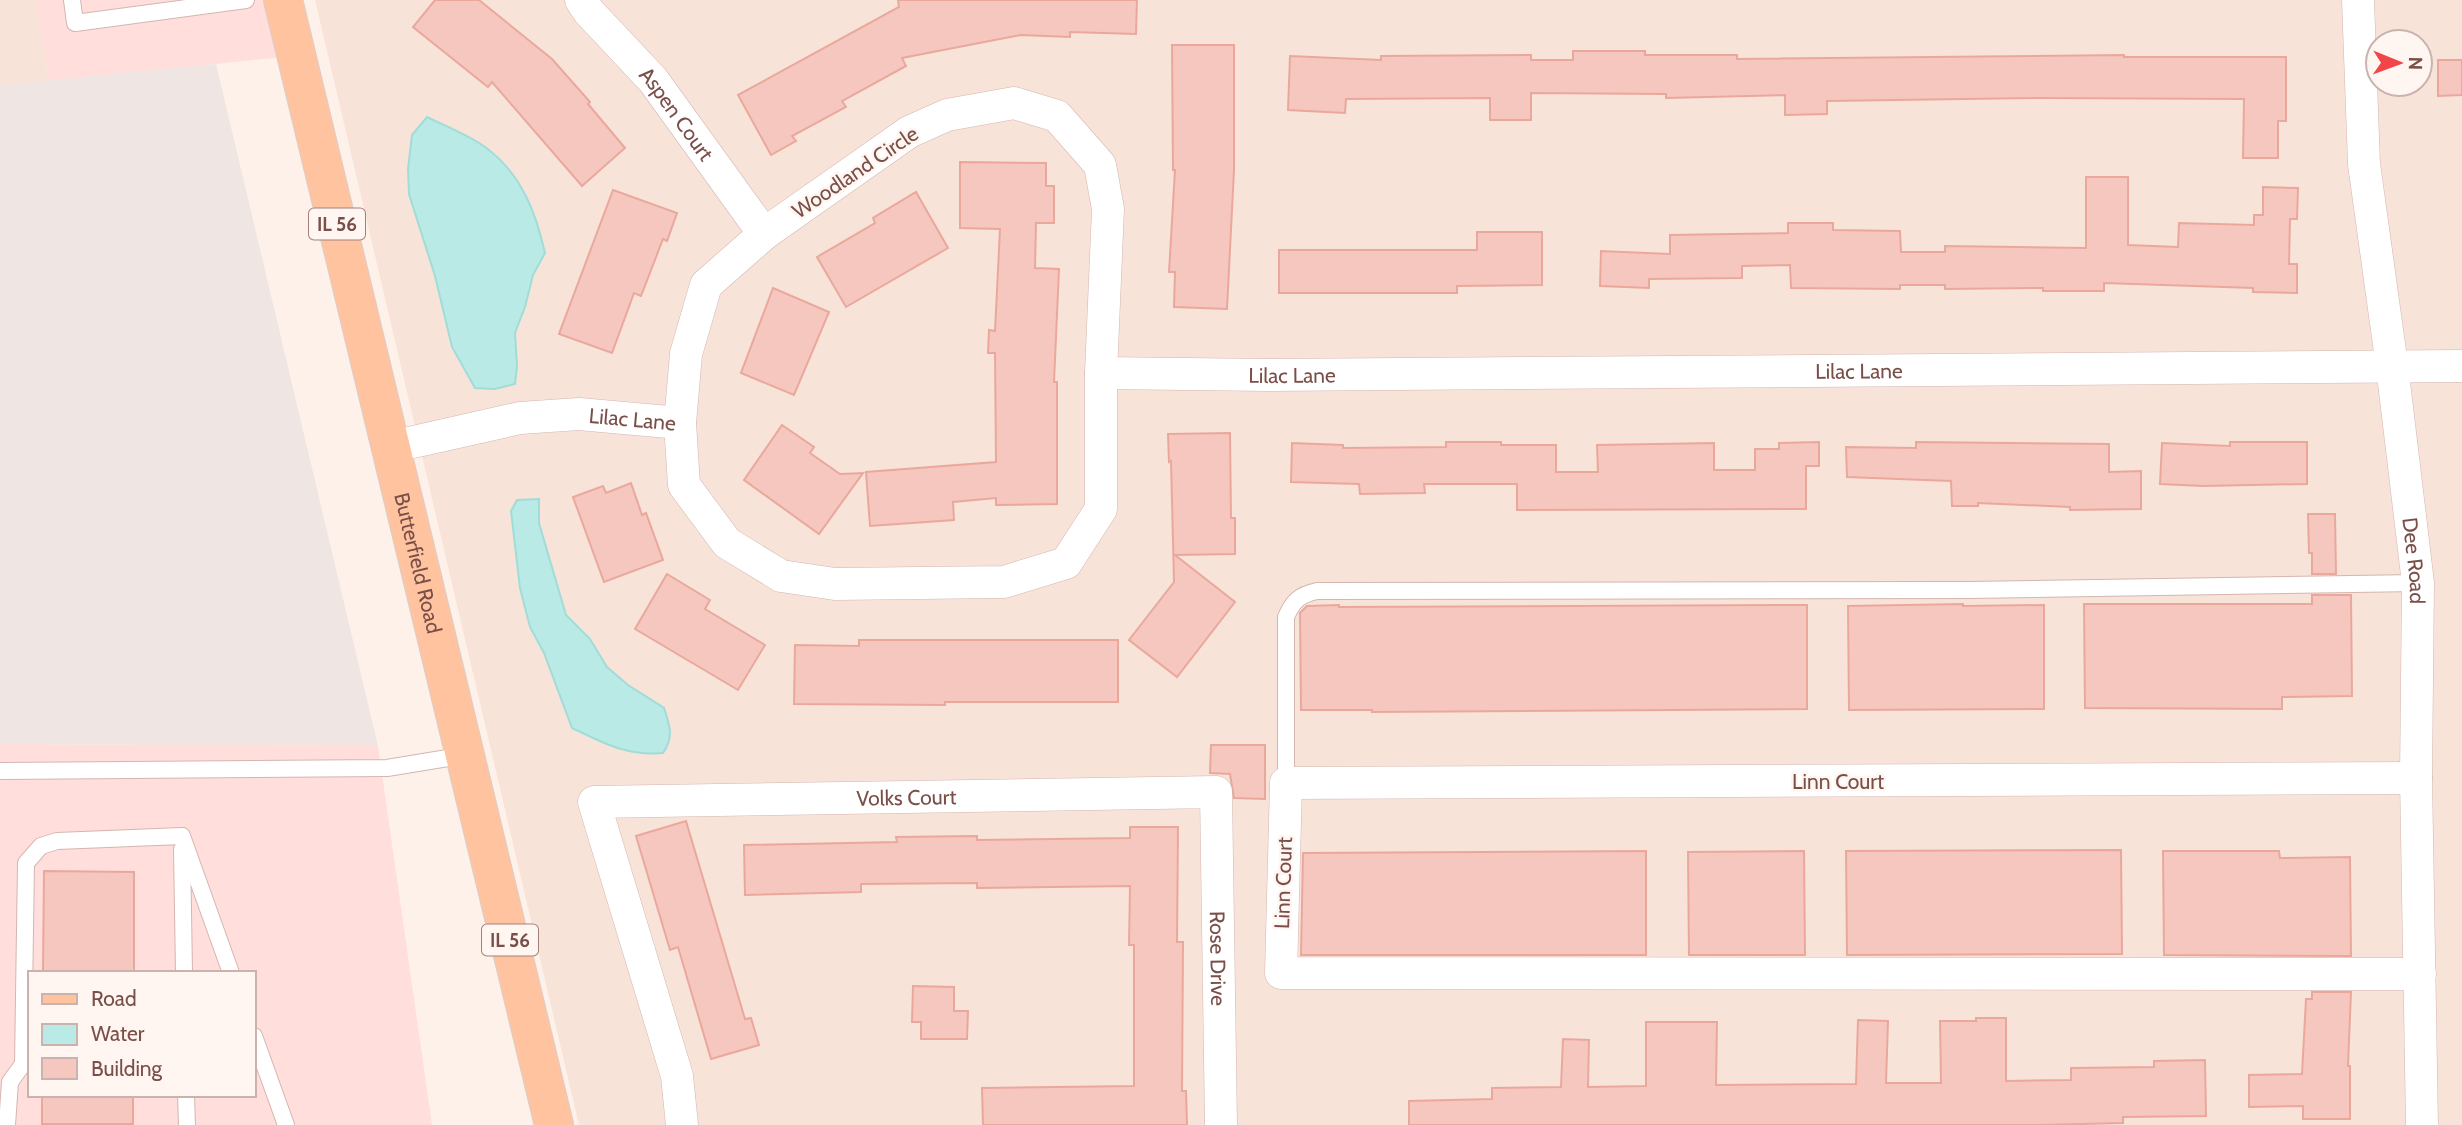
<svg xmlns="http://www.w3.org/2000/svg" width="2462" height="1125" font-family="Cabin,sans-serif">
	<rect width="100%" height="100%" fill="#fef1e9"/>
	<!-- residential -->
	<g fill="#f8e3d9" fill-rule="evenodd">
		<path d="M0,0H36L49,81L0,85Z"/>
		<path d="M315,0H2462V1125H579ZM2378,42H2420V84H2378Z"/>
	</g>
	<!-- commercial -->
	<g fill="#ffdedc" fill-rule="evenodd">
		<path d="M36,0H268L284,57L49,81Z"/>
		<path d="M0,744L378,746L432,1125H0ZM30,973H254V1095H30Z"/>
	</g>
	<!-- industrial -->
	<path fill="#efe5e2" d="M216,64L378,746L0,744V85Z"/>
	<!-- water -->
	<g fill="#baeae6" stroke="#a0ddd8" stroke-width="2">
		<path d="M427,117C447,127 472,136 489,150C522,176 536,213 545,253L533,275L525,307L515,333L517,366L515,384L495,389L475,388L452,347L435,276L409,194L408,169L412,135Z"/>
		<path d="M539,499V523L566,615L590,639L607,667L628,685L664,708C670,726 674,737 663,753C626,756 604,743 572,728L544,653L530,627L520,588L511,511L517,500Z"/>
	</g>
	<!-- building -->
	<g fill="#f6c7be" stroke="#eaa89d" stroke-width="2">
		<path d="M435,0H479L552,59L590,102L588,104L625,148L582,186L492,82L488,87L413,27Z"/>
		<path d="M898,0H1137L1136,34L1070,32V37L1021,35L902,58L906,66L842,101L846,107L792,136L796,141L771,155L738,95L899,7Z"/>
		<path d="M1172,45H1234V170L1227,309L1174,307L1175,272H1169L1175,170H1173Z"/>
		<path d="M1573,51H1645V55H1737V59L2124,55V57H2286V121H2278V158H2243L2244,99L2040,98L1827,101V114L1785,115V95L1666,98V94L1531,93V120H1490V98L1346,99L1345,113L1288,110L1290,56L1381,60V56L1531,55V60H1573Z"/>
		<path d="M2438,60H2462V95L2438,96Z"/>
		<path d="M960,162L1046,163V186H1054V223H1036L1035,268L1059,269L1054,382H1057V504L996,505V498L953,502L954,520L870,526L866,472L996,462L995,353H988L989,330L995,331L1000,229L960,228Z"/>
		<path d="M2086,177H2128V245L2178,247L2179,223L2254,225V215H2263V187L2298,188L2297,219H2290L2289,264H2297V293L2253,292V288L2104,283V291H2043V288L1945,289V285H1900V289L1791,288L1790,265L1742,266V278L1649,279V288L1600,286L1601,251L1670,254V235L1788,233V223H1833V230L1900,231L1901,252H1945V246L2086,248Z"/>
		<path d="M613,190L677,213L667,241L663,239L641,296L634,293L612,353L559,334Z"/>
		<path d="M916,192L948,248L846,307L817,257L875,223L873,218Z"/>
		<path d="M1477,232H1542V285L1457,286V293H1279V250H1477Z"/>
		<path d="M773,288L829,312L794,395L741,373Z"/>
		<path d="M782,425L814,447L810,453L840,474L863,473L819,534L744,480Z"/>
		<path d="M1230,433L1231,518H1235V554L1175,555L1235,602L1177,677L1129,640L1174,582L1171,461L1169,462L1168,434Z"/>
		<path d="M1446,442H1501V445H1556V472H1598L1597,445L1714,443V470H1755V449H1779V443L1819,442V466H1806V509L1517,510V484H1424L1425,493L1360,494L1359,484L1291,482L1292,443L1343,445V448L1446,447Z"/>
		<path d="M1916,442L2109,444V472L2141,471V509L2070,510V507L1978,503V506H1952L1951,481L1847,477L1846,447L1916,448Z"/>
		<path d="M2230,442H2307V484L2203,486L2160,484L2162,443L2230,446Z"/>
		<path d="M631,483L642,515L646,513L663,560L604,582L573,497L603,486L606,493Z"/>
		<path d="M2308,514H2335L2336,574H2312V553H2309Z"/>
		<path d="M667,574L710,600L705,609L765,645L738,690L635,629Z"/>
		<path d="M2312,595H2351L2352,696L2282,697V709L2085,708L2084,604H2312Z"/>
		<path d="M1963,604V606L2044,605V709L1849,710L1848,606Z"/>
		<path d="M1339,605V607L1807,605V709L1372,712V710H1301L1300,613L1307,606Z"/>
		<path d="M859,640H1118V702H945V705L794,704L795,645L859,646Z"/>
		<path d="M1211,745H1265V799L1234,798L1230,774L1210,773Z"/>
		<path d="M686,821L745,1019L751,1018L759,1045L711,1059L678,947L670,950L636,836Z"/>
		<path d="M1130,827H1178L1177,942H1183L1182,1091H1186L1187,1125H983L982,1088L1134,1086V945H1129L1130,886L977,888V883L861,884V892L745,895L744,845L897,842L896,837L977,836V840L1130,838Z"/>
		<path d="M2121,850L2122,954L1847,955L1846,851Z"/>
		<path d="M1646,851V955H1301L1303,853Z"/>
		<path d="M1804,851L1805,955H1689L1688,852Z"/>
		<path d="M2163,851H2279L2280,858L2350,857L2351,956L2164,955Z"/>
		<path d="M44,871L134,872V973H43Z"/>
		<path d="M913,986L954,987V1011H968L967,1039H921V1022H912Z"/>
		<path d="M2312,992H2351L2348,1066H2350V1119H2303V1106L2249,1107V1075L2302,1074L2306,999H2312Z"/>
		<path d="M1976,1018H2006V1081L2071,1080V1068L2154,1067V1061L2205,1060L2206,1116L2123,1117V1123L2039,1125H1409V1101L1492,1099V1088L1561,1087L1563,1039L1589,1040L1588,1087L1646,1086V1022H1717L1716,1085L1856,1084L1858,1020L1888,1021L1886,1083H1941L1940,1021H1976Z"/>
		<rect x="42" y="1095" width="91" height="29"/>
	</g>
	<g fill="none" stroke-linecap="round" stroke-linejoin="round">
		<!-- service casing -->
		<g stroke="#d4b6af" stroke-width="18">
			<g id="service">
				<path d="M72,0L75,23L246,0"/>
				<path d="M0,771L387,768L466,755"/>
				<path d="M1286,783V617C1293,601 1299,595 1317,591L1968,590L2418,583"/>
				<path d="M182,849L184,973"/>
				<path d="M254,1036L286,1125"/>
				<path d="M186,1095L187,1125"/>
				<path d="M7,1125L10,1082L23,1064L26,863L41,846L57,841L182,836L231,973"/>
			</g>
		</g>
		<!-- minor casing -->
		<g stroke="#d4b6af" stroke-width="33">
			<g id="minor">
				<path id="s1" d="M581,0L589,12L653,80L764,234"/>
				<path id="s2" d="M2358,0L2364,164L2392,366L2418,583L2416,778L2422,1125"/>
				<path d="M1014,103L1057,116L1100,165L1108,209L1101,373V509L1066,563L1004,582L835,584L781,576L727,543L684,485L680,423L686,354L706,285L764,234L909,132L947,115Z"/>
				<path id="s3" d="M1101,373L1268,375L2462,366"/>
				<path id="s4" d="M391,447L520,418L579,414L680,423"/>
				<path d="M2416,778L1286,783L1281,973L2420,974"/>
				<path id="s5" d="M682,1125L677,1076L594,802L1216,792L1221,1125"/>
			</g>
		</g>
		<!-- primary casing -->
		<g stroke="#dacecc" stroke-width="40">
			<g id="primary">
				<path id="s6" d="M283,0L554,1125"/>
			</g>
		</g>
		<!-- service -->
		<use href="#service" stroke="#fff" stroke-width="16"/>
		<!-- minor -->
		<use href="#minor" stroke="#fff" stroke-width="32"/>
		<!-- primary -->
		<use href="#primary" stroke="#ffc49f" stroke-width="38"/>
	</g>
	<g text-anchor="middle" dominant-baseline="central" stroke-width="5" stroke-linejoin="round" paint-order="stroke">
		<!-- shield labels -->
		<g fill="#fff6f1" stroke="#a3817b" stroke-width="2">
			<rect x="309" y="208.5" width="56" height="31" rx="5"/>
			<rect x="482" y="924.5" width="56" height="31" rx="5"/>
		</g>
		<g font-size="19" font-weight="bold" fill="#7b4f49">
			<text x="337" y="224">IL 56</text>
			<text x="510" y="940">IL 56</text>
		</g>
		<!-- street labels -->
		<g font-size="21" fill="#7b4f49" stroke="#fff6f1">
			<text stroke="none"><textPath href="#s1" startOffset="149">Aspen Court</textPath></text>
			<text transform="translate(855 172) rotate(-34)">Woodland Circle</text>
			<text stroke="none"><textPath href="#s3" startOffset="758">Lilac Lane</textPath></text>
			<text stroke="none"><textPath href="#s3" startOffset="191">Lilac Lane</textPath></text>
			<text stroke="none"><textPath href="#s4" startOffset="245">Lilac Lane</textPath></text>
			<text stroke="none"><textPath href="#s2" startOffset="564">Dee Road</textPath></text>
			<text stroke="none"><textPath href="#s6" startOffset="579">Butterfield Road</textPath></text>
			<text x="1838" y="781">Linn Court</text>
			<text stroke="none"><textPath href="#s5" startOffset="648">Volks Court</textPath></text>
			<text transform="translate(1283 883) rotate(-88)">Linn Court</text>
			<text stroke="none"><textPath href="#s5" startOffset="1124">Rose Drive</textPath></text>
		</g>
	</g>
	<!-- legend -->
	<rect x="28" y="971" width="228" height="126" fill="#fff6f1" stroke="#cab3ae" stroke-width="2"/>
	<rect x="42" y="994" width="35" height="10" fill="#ffc49f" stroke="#cab3ae" stroke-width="2"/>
	<text x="91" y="1006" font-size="21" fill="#7b4f49">Road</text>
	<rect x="42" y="1024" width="35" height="21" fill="#baeae6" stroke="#cab3ae" stroke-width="2"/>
	<text x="91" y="1041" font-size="21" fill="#7b4f49">Water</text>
	<rect x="42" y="1058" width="35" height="21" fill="#f6c7be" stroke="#cab3ae" stroke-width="2"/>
	<text x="91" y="1076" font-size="21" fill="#7b4f49">Building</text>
	<!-- north arrow -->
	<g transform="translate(2399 63) rotate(91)"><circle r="33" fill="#fff6f1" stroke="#cab3ae" stroke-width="2"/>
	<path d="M0-5L12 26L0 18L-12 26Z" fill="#f14548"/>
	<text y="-10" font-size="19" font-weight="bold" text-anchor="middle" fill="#7b4f49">N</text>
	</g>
</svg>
